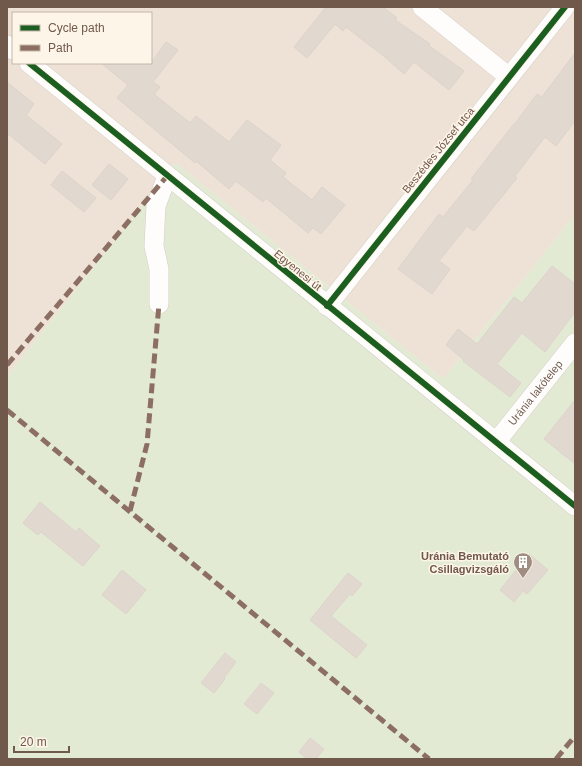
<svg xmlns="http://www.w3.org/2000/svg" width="582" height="766" font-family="Arial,sans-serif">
	<rect width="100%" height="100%" fill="#f5f0e8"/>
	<!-- residential -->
	<path fill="#eee2d6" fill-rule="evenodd" d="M7,7H575V215L443,379L176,163L7,377ZM13,13H151V63H13Z"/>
	<!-- green -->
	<path fill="#e2ead4" d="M176,163L443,379L575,215V759H7V377Z"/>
	<!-- building -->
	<g fill="#e1d8d0" stroke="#ddd3cb">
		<path d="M326,7H383L397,18L395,20L430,44L428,45L464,71L449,90L414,62L404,74L385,57L346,27L343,31L335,24L307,58L294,47Z"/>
		<path d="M166,42L178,50L153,82L160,87L154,94L190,123L196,116L229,142L247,120L281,145L270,160L286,173L283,177L312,200L322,187L345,205L321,234L313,228L308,233L266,198L263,202L236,181L229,189L196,161L195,163L117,98L128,85L101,63H151Z"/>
		<path d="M575,53V121L556,146L545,137L515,176L517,178L474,231L467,226L439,261L450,269L432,294L398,269L439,214L443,217L473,180L471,179L513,125H514L537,94L542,97Z"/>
		<path d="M7,82L34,104L26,115L62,144L45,164L7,133Z"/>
		<path d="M109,164L128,179L111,200L92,185Z"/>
		<path d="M62,171L96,198L84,212L51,185Z"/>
		<path d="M552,266L575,284V312L545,352L522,333L497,364L521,383L510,397L463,361L464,360L446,345L458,329L477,344L514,297L522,303Z"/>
		<path d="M575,400V464L544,439Z"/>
		<path d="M40,502L76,532L79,528L100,546L83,566L41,532L38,535L23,523Z"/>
		<path d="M529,554L548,570L527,594L523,591L514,602L500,590Z"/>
		<path d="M122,570L146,590L126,614L102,595Z"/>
		<path d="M348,573L362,584L352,596L350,594L331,616L367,645L356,658L310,620Z"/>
		<path d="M225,653L236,662L224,678L225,679L214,693L201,683Z"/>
		<path d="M261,683L274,693L257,714L244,704Z"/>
		<path d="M310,738L324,749L316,759H307L299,752Z"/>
	</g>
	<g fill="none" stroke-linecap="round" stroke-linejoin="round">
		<!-- minor casing -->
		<g stroke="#d4cdc6" stroke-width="20">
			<g id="minor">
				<path d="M422,7L509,77"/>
				<path d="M7,45L13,50"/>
				<path d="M29,63L575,506"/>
				<path d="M159,304V269L154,246L155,225L156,206L167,176"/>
				<path d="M327,306L565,7"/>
				<path id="s1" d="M496,442L575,343"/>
			</g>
		</g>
		<!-- minor -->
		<use href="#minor" stroke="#fefdfc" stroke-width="19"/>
		<!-- quiet -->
		<g stroke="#8d6e63" stroke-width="5" stroke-dasharray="10 5" stroke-linecap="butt">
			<path d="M7,365L167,176"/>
			<path d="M7,410L429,759"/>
			<path d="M130,511L147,444L159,304"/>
			<path d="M556,759L575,736"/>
		</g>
		<!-- cycleway casing -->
		<g stroke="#fdf5e8" stroke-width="8">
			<g id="cycleway">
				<path d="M29,63L575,506"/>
				<path d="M327,306L565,7"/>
			</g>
		</g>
		<!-- cycleway -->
		<use href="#cycleway" stroke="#1b5e20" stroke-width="6"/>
	</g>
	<!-- icons -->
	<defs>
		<g id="building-pin" transform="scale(1)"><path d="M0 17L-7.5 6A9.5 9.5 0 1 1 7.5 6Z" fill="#9f8d82" stroke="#fdf5e8"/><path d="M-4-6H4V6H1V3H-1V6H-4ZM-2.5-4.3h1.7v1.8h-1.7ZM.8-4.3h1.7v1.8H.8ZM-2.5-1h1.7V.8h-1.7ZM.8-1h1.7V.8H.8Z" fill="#fff"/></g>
	</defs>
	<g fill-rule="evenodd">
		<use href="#building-pin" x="523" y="562"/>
	</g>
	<g text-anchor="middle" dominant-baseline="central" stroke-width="3" stroke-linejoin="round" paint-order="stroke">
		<!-- street labels -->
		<g font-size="11" fill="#70584b" stroke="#fdf5e8">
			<text transform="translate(438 150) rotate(-51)">Beszédes József utca</text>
			<text transform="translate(298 270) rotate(39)">Egyenesi út</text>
			<text stroke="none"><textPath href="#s1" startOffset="63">Uránia lakótelep</textPath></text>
		</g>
		<!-- poi labels -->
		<g font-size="11" font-weight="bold" fill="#70584b" stroke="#fdf5e8" text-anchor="end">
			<text x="509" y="556">Uránia Bemutató<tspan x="509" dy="13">Csillagvizsgáló</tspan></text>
		</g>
	</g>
	<!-- border -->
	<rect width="582" height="766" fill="none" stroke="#70584b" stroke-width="16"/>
	<!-- legend -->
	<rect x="12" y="12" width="140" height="52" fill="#fdf5e8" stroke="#c5b6a9"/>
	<rect x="20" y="25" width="20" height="6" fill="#1b5e20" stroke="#c5b6a9"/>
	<text x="48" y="32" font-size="12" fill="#70584b">Cycle path</text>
	<rect x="20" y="45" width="20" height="6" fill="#8d6e63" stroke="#c5b6a9"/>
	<text x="48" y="52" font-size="12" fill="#70584b">Path</text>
	<!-- scale -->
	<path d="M14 746v6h55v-6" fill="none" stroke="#70584b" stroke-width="2"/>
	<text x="20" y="746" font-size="12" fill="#70584b" stroke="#fdf5e8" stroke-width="3" paint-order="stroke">20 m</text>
</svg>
